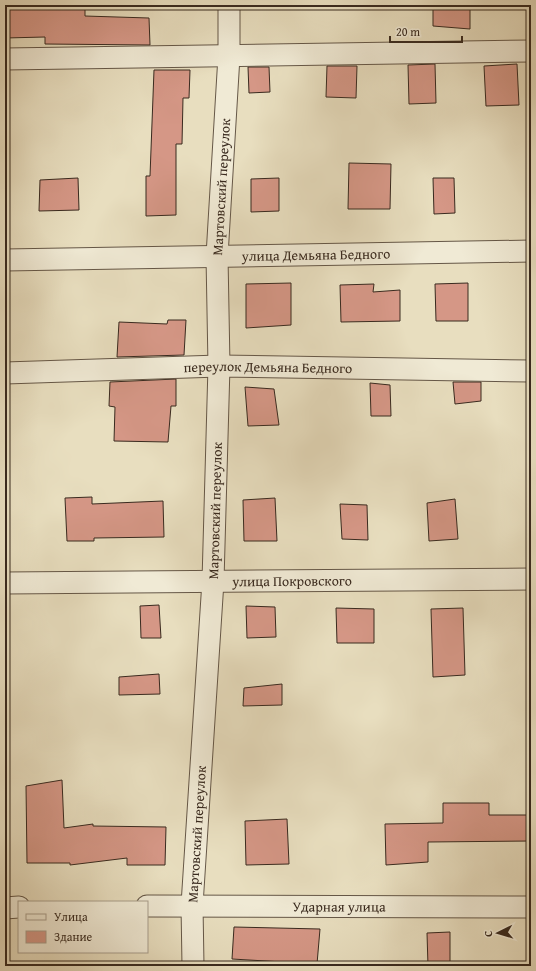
<svg xmlns="http://www.w3.org/2000/svg" width="536" height="971" font-family="'Gentium Book Plus',serif">
	<rect width="100%" height="100%" fill="#e8debf"/>
	<filter id="stains"><feTurbulence type="fractalNoise" baseFrequency=".005" numOctaves="4"/><feColorMatrix values="0 0 0 0 .2 0 0 0 0 .09 0 0 0 0 .02 0 0 0 .5 -.17"/></filter>
	<radialGradient id="worn" r=".72"><stop offset=".6" stop-color="#630" stop-opacity="0"/><stop offset="1" stop-color="#630" stop-opacity=".3"/></radialGradient>
	<!-- building -->
	<g fill="#d59786" stroke="#392a1f">
		<path d="M5,5H85V16L149,18L150,45L45,44V37L5,38Z"/>
		<path d="M433,5H470V29L433,26Z"/>
		<path d="M435,64L436,103L409,104L408,65Z"/>
		<path d="M517,64L519,105L486,106L484,66Z"/>
		<path d="M327,66H357L356,98L326,97Z"/>
		<path d="M248,67H269L270,92L249,93Z"/>
		<path d="M154,70H190L189,98H183L182,144H176V215L146,216V176H150Z"/>
		<path d="M349,163L391,164L390,209H348Z"/>
		<path d="M78,178L79,210L39,211L40,180Z"/>
		<path d="M279,178V211L251,212V179Z"/>
		<path d="M433,178H454L455,213L434,214Z"/>
		<path d="M291,283V325L246,328V284Z"/>
		<path d="M468,283V321H436L435,284Z"/>
		<path d="M374,284L373,292L400,290V321L341,322L340,285Z"/>
		<path d="M168,320H186L184,355L117,357L119,322L167,324Z"/>
		<path d="M176,379V406H171L168,442L114,441L115,407L109,406L110,382Z"/>
		<path d="M453,382H481V401L455,404Z"/>
		<path d="M370,383L390,385L391,416H371Z"/>
		<path d="M245,387L274,389L279,425L248,426Z"/>
		<path d="M92,497V504L163,501L164,537L94,538V541H67L65,498Z"/>
		<path d="M275,498L277,541H244L243,500Z"/>
		<path d="M455,499L458,539L429,541L427,503Z"/>
		<path d="M340,504L367,505L368,540L342,539Z"/>
		<path d="M159,605L161,638H141L140,606Z"/>
		<path d="M246,606L275,607L276,637L247,638Z"/>
		<path d="M336,608L374,609V643H337Z"/>
		<path d="M463,608L465,675L433,677L431,609Z"/>
		<path d="M159,674L160,694L119,695V677Z"/>
		<path d="M282,684V705L243,706L244,688Z"/>
		<path d="M62,780L64,828L93,824V826L166,827L165,865H127V858L70,865V863H27L26,786Z"/>
		<path d="M443,803H489V815H531V841L428,842V862L386,865L385,824L443,823Z"/>
		<path d="M287,819L289,864L246,865L245,821Z"/>
		<path d="M234,927L320,929L317,964L232,959Z"/>
		<path d="M450,932V966H428L427,933Z"/>
	</g>
	<g fill="none" stroke-linecap="round" stroke-linejoin="round">
		<!-- street casing -->
		<g stroke="#655747" stroke-width="23">
			<g id="street">
				<path d="M5,59L531,51"/>
				<path id="s1" d="M5,260L531,251"/>
				<path id="s2" d="M5,373L219,366L531,371"/>
				<path id="s3" d="M5,583L531,579"/>
				<path id="s4" d="M147,906L531,907"/>
				<path d="M5,908L19,907"/>
				<path id="s5" d="M193,966L192,905L213,581L219,366L217,256L229,56V5"/>
			</g>
		</g>
		<!-- street -->
		<use href="#street" stroke="#f0ead5" stroke-width="21"/>
	</g>
	<g text-anchor="middle" dominant-baseline="central" stroke-width="4" stroke-linejoin="round" paint-order="stroke">
		<!-- street labels -->
		<g font-size="14" fill="#392a1f" stroke="#f0ead5">
			<text stroke="none"><textPath href="#s5" startOffset="780">Мартовский переулок</textPath></text>
			<text stroke="none"><textPath href="#s1" startOffset="311">улица Демьяна Бедного</textPath></text>
			<text stroke="none"><textPath href="#s2" startOffset="263">переулок Демьяна Бедного</textPath></text>
			<text stroke="none"><textPath href="#s5" startOffset="456">Мартовский переулок</textPath></text>
			<text stroke="none"><textPath href="#s3" startOffset="287">улица Покровского</textPath></text>
			<text stroke="none"><textPath href="#s5" startOffset="132">Мартовский переулок</textPath></text>
			<text stroke="none"><textPath href="#s4" startOffset="192">Ударная улица</textPath></text>
		</g>
	</g>
	<!-- margin -->
	<rect width="536" height="971" fill="none" stroke="#e8debf" stroke-width="20"/>
	<rect x="6" y="6" width="524" height="959" fill="none" stroke="#392a1f" stroke-width="2"/>
	<rect x="10" y="10" width="516" height="951" fill="none" stroke="#392a1f"/>
	<!-- legend -->
	<rect x="18" y="901" width="130" height="52" fill="#f0ead5" stroke="#a79d8c"/>
	<rect x="26" y="914" width="20" height="6" fill="#f0ead5" stroke="#a79d8c"/>
	<text x="54" y="921" font-size="12" fill="#392a1f">Улица</text>
	<rect x="26" y="931" width="20" height="12" fill="#d59786" stroke="#a79d8c"/>
	<text x="54" y="941" font-size="12" fill="#392a1f">Здание</text>
	<!-- north arrow -->
	<g transform="translate(498 933) rotate(265)" stroke="#f0ead5" stroke-width="3" paint-order="stroke">
	<path d="M0-3L7 15L0 10L-7 15Z" fill="#392a1f"/>
	<text y="-6" font-size="11" font-weight="bold" text-anchor="middle" fill="#392a1f">С</text>
	</g>
	<!-- scale -->
	<path d="M390 36v6h72v-6" fill="none" stroke="#392a1f" stroke-width="2"/>
	<text x="396" y="36" font-size="12" fill="#392a1f" stroke="#f0ead5" stroke-width="3" paint-order="stroke">20 m</text>
	<rect width="100%" height="100%" filter="url(#stains)"/>
	<rect width="100%" height="100%" fill="url(#worn)"/>
</svg>
